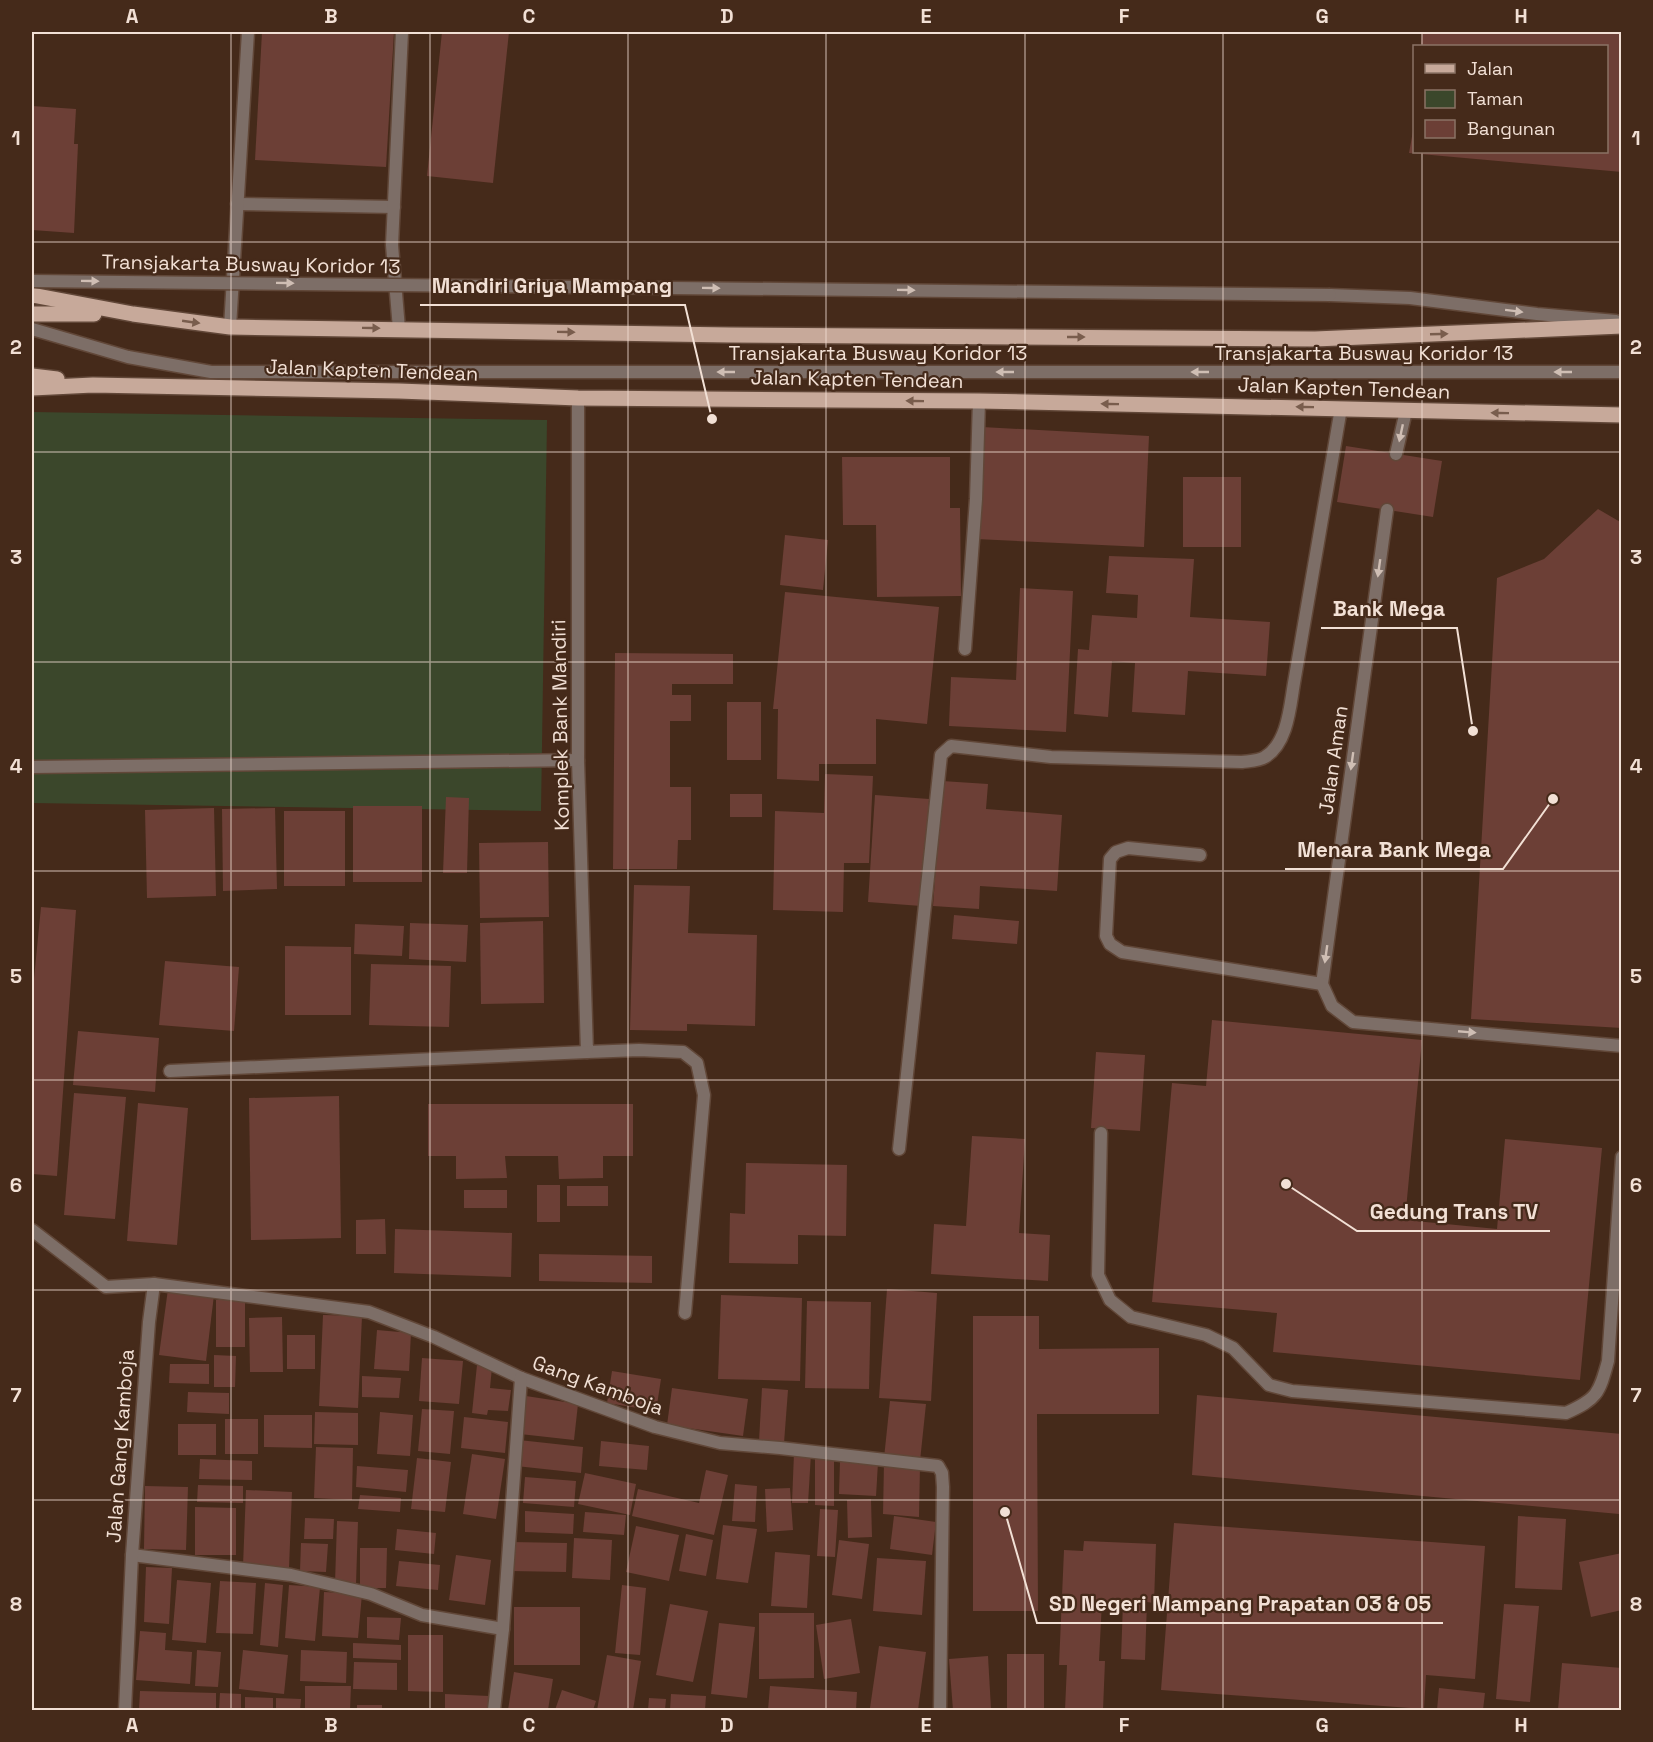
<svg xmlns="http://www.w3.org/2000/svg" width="1653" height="1742" font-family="'Space Grotesk',sans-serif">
	<rect width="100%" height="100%" fill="#452a1a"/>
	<!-- green -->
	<path fill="#3b472b" d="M32,412L547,420L541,811L32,803Z"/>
	<!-- building -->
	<g fill="#6c3f36">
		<path d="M262,32H394L386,167L255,160Z"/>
		<path d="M442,32H509L493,183L427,176Z"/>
		<path d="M1422,32H1622V172L1409,153L1413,131H1414V152H1606V46H1421Z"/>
		<path d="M32,106L76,109L74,144H78L74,233L32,230Z"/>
		<path d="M982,427L1149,436L1144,547L976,539Z"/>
		<path d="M1346,446L1442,461L1433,517L1337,502Z"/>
		<path d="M842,457H950V508H960L961,596L877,597L876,525H843Z"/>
		<rect x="1183" y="477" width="58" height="70"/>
		<path d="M1598,509L1622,523V1028L1471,1019L1497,578L1544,559Z"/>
		<path d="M785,535L828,540L823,590L780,585Z"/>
		<path d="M1109,556L1194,559L1190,617L1270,622L1266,676L1188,671L1185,715L1132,712L1135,663L1112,661L1108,717L1074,714L1078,649L1089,650L1092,615L1137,618L1138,595L1106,593Z"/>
		<path d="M1020,588L1073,591L1066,732L949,726L951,677L1016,680Z"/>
		<path d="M785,592L939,607L927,724L876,719V764H819V781L777,779L778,709H773Z"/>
		<path d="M615,653L733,654V684H672V695H691V721H670V787H691V840H678L677,869H613Z"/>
		<rect x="727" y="702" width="34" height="58"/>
		<path d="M825,774L873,776L869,863H844L843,912L773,910L775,811L824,813Z"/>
		<path d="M942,781L988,784L986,809L1062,815L1057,891L980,886L979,909L933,906Z"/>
		<rect x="730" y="794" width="32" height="23"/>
		<path d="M875,795L929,799L921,906L868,902Z"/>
		<path d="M446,797L469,798L467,873H443Z"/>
		<rect x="353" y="806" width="69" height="76"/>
		<path d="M214,808L216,896L147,898L145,810Z"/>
		<path d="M275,808L277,889L223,891L222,809Z"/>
		<rect x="284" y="811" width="61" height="75"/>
		<path d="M548,842L549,917L480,918L479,843Z"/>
		<path d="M634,885L690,886L688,933L757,935L755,1026L687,1024V1031L630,1030Z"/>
		<path d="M41,907L76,910L57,1176L32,1174V999Z"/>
		<path d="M954,915L1019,921L1017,944L952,939Z"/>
		<path d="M543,921L544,1003L481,1004L480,923Z"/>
		<path d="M410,923L468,925L466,962L409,959Z"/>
		<path d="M355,924L404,926L402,956L354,954Z"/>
		<path d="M285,946L351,947V1015H285Z"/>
		<path d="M165,961L239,967L234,1031L159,1025Z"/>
		<path d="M371,964L451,966L449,1027L369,1025Z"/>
		<path d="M1212,1020L1422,1040L1405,1220L1497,1229L1505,1139L1602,1148L1580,1380L1273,1352L1277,1313L1152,1302L1172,1083L1206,1086Z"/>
		<path d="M78,1031L159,1038L155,1092L73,1085Z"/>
		<path d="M1096,1052L1145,1055L1140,1131L1091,1128Z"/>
		<path d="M74,1093L126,1097L115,1219L64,1215Z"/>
		<path d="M339,1096L341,1238L251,1240L249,1098Z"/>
		<path d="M138,1103L188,1108L177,1245L127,1241Z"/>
		<path d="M428,1104H633V1156H603V1178L559,1179L558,1156H505L507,1178L456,1179V1156H428Z"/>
		<path d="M972,1136L1025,1139L1019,1233L1050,1235L1048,1281L931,1274L934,1224L966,1226Z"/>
		<path d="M746,1163L847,1165L846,1236L798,1235V1264L729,1263L730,1213L745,1214Z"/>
		<rect x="537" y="1185" width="23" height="37"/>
		<rect x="567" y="1186" width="41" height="20"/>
		<rect x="464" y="1190" width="43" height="18"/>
		<path d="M385,1219L386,1254H356V1220Z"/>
		<path d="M395,1229L512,1233L511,1277L394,1273Z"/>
		<path d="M539,1254L652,1256V1283L539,1281Z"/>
		<path d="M168,1289L214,1295L206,1361L159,1355Z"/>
		<path d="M887,1289L937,1293L931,1401L879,1398Z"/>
		<path d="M721,1295L802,1298L800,1381L718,1379Z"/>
		<rect x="216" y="1300" width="29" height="47"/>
		<path d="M807,1301L871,1302L869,1389L805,1388Z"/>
		<path d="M323,1315L362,1316L358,1408L319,1406Z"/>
		<path d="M973,1316H1039V1349L1159,1348V1414H1037L1038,1611H973Z"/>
		<path d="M282,1317L283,1372H250L249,1318Z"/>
		<path d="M377,1330L411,1333L409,1371L374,1369Z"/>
		<rect x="287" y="1335" width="28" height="34"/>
		<path d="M214,1355L236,1356L235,1387H214Z"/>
		<path d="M422,1358L463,1361L459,1404L419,1401Z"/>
		<path d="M170,1364H209V1384L169,1383Z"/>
		<path d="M477,1365L492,1367L490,1388L511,1390L508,1411L488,1410L487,1415L472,1413Z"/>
		<path d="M612,1371L661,1379L656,1411L607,1403Z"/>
		<path d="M362,1376L401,1378L399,1398L362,1397Z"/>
		<path d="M672,1388L748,1399L743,1436L667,1425Z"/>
		<path d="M762,1388L788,1390L784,1443L759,1441Z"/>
		<path d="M188,1392L229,1393V1414L187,1412Z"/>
		<path d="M1197,1395L1622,1434L1619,1514L1192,1475Z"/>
		<path d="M526,1396L578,1404L574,1440L520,1434Z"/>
		<path d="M890,1401L926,1404L920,1461L884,1458Z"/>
		<path d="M422,1409L454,1411L450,1454L418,1451Z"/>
		<path d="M315,1412L358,1413V1445L314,1444Z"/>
		<path d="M380,1412L413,1415L410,1456L377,1454Z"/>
		<path d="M264,1415H312V1448L264,1447Z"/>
		<path d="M464,1417L508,1422L505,1453L461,1448Z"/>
		<rect x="225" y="1419" width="33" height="35"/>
		<rect x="178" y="1424" width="38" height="31"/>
		<path d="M519,1440L583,1447L581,1473L516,1466Z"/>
		<path d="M601,1441L649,1446L647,1470L599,1466Z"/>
		<path d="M316,1447L353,1448L352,1500L314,1498Z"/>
		<path d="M794,1453L811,1454L808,1503H792Z"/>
		<path d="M472,1454L505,1459L496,1519L463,1514Z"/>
		<path d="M815,1457H834V1506L815,1505Z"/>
		<path d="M417,1458L451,1462L445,1512L411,1509Z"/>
		<path d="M200,1459L252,1461V1480L199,1479Z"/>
		<path d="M840,1461L878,1463L876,1496L839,1494Z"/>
		<path d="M884,1463L920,1466L919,1517L883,1514Z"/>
		<path d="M357,1466L408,1470L406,1492L356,1487Z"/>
		<path d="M706,1470L728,1475L714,1535L632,1516L638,1489L699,1503Z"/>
		<path d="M585,1473L636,1484L630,1515L578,1504Z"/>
		<path d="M525,1477L576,1481L574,1507L523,1503Z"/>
		<path d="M735,1484L757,1486L755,1522L732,1521Z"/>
		<path d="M198,1485L243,1486V1503L197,1502Z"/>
		<path d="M145,1486L188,1487L186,1550L144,1549Z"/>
		<path d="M790,1488L793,1530L767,1532L765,1489Z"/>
		<path d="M246,1490L292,1492L289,1568L243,1566Z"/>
		<path d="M360,1495L401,1498L400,1512L358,1509Z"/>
		<path d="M871,1499L872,1537L848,1538L847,1500Z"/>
		<path d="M195,1507L236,1508V1555H195Z"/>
		<path d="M820,1509L838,1510L835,1557L817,1556Z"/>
		<path d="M525,1511L574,1514L573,1534L525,1532Z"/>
		<path d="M585,1512L626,1515L624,1535L583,1532Z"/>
		<path d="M894,1516L936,1522L932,1555L890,1549Z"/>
		<path d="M1518,1516L1566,1519L1562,1590L1515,1588Z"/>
		<path d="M305,1518L334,1519L333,1539H304Z"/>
		<path d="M337,1521L358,1522L356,1584L335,1583Z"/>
		<path d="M1174,1523L1485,1546L1475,1679L1426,1675L1424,1709L1161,1690Z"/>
		<path d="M723,1525L757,1529L748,1583L716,1579Z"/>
		<path d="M636,1526L679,1535L669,1581L626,1572Z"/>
		<path d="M397,1529L436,1533L434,1554L395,1550Z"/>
		<path d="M686,1534L713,1540L706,1576L679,1571Z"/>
		<path d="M574,1538L612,1540L610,1580L572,1578Z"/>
		<path d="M839,1540L869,1544L862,1599L832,1595Z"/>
		<path d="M1084,1541L1156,1544L1154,1603L1147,1602L1145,1660L1121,1659L1123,1602L1102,1601L1099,1661H1105L1103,1710H1065L1067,1665H1059L1064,1550L1083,1551Z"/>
		<path d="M511,1542L567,1543L566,1572L510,1571Z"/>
		<path d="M301,1543L328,1544L326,1572L300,1571Z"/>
		<path d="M360,1548H387L386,1588H360Z"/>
		<path d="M775,1552L810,1555L807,1608L771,1606Z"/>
		<path d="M1622,1553V1610L1591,1617L1579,1562Z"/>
		<path d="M456,1555L491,1560L485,1605L449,1600Z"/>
		<path d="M877,1558L926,1561L922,1615L873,1611Z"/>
		<path d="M399,1561L440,1565L438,1590L396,1586Z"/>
		<path d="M146,1567L172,1568L169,1624L144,1622Z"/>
		<path d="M177,1580L211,1583L206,1643L172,1640Z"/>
		<path d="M220,1581L256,1583L253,1634L216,1633Z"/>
		<path d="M265,1583L283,1585L278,1647L260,1645Z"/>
		<path d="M289,1585L320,1587L315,1641L285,1638Z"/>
		<path d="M622,1585L646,1588L640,1655L615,1653Z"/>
		<path d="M324,1592L362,1594L358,1638L322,1636Z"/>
		<path d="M670,1604L708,1611L693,1682L656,1675Z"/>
		<path d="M1504,1604L1539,1606L1530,1702L1496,1699Z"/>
		<rect x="514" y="1607" width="66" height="58"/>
		<path d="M759,1613H814V1678L759,1679Z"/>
		<path d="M367,1617L401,1618L399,1640L367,1638Z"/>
		<path d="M851,1619L860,1673L824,1679L816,1625Z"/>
		<path d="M719,1623L755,1627L747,1698L711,1694Z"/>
		<path d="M140,1631L166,1633L165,1650L192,1652L190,1684L136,1680Z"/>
		<path d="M408,1635H443V1692L408,1691Z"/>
		<path d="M353,1643L401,1645V1660L353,1658Z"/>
		<path d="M879,1646L926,1652L918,1710H889L870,1708Z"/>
		<path d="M197,1650L221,1652L218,1687L195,1686Z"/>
		<path d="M243,1650L288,1655L284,1694L239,1689Z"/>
		<path d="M301,1650L347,1652L346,1683L300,1681Z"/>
		<rect x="1007" y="1654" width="37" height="56"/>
		<path d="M607,1655L641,1661L633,1710H597Z"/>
		<path d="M988,1656L991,1709L953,1710L949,1659Z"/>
		<path d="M354,1662L397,1663V1690L353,1689Z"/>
		<path d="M1562,1663L1622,1668V1710H1558Z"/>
		<path d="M514,1672L553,1679L548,1710H508Z"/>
		<path d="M305,1686H351L350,1710H305Z"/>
		<path d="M770,1686L857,1692L856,1710H768Z"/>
		<path d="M1439,1688L1485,1693L1483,1710H1437Z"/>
		<path d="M562,1690L596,1701L593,1710H555Z"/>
		<path d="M140,1691L216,1693V1710H139Z"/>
		<path d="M220,1693L241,1694V1710H219Z"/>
		<path d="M445,1694L489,1696V1710H445Z"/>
		<path d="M671,1694L706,1696L705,1710H670Z"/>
		<path d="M245,1697L273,1698V1710H245Z"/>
		<path d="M276,1698L301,1699L300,1710H276Z"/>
		<path d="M649,1698L666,1699L665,1710H648Z"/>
		<rect x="357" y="1705" width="25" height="5"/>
		<rect x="718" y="1708" width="37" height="2"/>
	</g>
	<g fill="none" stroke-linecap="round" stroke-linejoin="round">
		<!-- service casing -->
		<g stroke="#614738" stroke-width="15">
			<g id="service">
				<path d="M237,204L394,207"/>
				<path d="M1330,295L1410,298L1537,314L1616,321"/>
				<path d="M230,327L248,32"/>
				<path d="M32,329L128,357L211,372H1622"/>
				<path d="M399,329L392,245L402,32"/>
				<path d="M1396,454L1406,411"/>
				<path d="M1387,510L1322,984L1332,1006L1353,1022L1622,1046"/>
				<path d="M1200,855L1128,848L1116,852L1110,859L1106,936L1110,944L1122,952L1322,984"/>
				<path d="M1101,1133L1098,1275L1110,1300L1131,1317L1206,1335L1233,1348L1269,1385L1292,1391L1566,1413C1597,1399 1599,1394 1608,1361L1622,1157"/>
			</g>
		</g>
		<!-- minor casing -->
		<g stroke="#614738" stroke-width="15">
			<g id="minor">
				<path d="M578,398V760L587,1052L639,1050L683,1052L697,1063L704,1095L685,1313"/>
				<path d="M965,649L976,499L979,401"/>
				<path d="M32,767L578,760"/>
				<path d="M170,1071L587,1052"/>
				<path d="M899,1149L941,755L951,746L1051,757L1242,762C1249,761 1259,761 1265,757C1288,743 1290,706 1294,683L1341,408"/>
				<path d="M32,1230L106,1287L154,1284L369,1312L434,1337L521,1378L655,1427L720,1443L780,1448L938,1466L942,1473L943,1487L940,1710"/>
				<path d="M132,1555L291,1575L371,1594L422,1615L503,1629"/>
				<path d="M125,1710L132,1555L149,1322L154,1284"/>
				<path d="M494,1710L503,1629L521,1378"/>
			</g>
		</g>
		<!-- primary casing -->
		<g stroke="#614738" stroke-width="18">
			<g id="primary">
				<path d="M32,295L133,314L230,327L730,335L1315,339L1622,326"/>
				<path d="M32,314H94"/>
				<path d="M32,376L57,379"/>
				<path d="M32,388L93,385L399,391L578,398L979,401L1622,415"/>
			</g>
		</g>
		<!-- service -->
		<use href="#service" stroke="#7d6e67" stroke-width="12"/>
		<!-- minor -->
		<use href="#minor" stroke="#7d6e67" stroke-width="12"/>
		<!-- primary -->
		<use href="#primary" stroke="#c7a99a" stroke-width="15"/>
		<!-- service-bridge casing -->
		<g stroke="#614738" stroke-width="15" stroke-linecap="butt">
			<path id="service-bridge" d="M32,281L1330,295"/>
		</g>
		<!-- service-bridge -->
		<use href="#service-bridge" stroke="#7d6e67" stroke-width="12"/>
	</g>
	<!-- one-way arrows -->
	<defs><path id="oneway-solid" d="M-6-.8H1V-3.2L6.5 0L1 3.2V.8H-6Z" transform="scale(1.5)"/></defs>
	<g fill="#cfbeb4">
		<use href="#oneway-solid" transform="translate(90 281) rotate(1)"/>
		<use href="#oneway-solid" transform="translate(285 283) rotate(1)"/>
		<use href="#oneway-solid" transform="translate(711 288) rotate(1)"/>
		<use href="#oneway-solid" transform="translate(906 290) rotate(1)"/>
		<use href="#oneway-solid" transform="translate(1514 311) rotate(7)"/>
		<use href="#oneway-solid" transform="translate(726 372) rotate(180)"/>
		<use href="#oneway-solid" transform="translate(1005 372) rotate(180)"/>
		<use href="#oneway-solid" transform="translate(1200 372) rotate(180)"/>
		<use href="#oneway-solid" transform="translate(1563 372) rotate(180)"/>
		<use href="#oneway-solid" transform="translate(1401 433) rotate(102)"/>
		<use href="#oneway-solid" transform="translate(1379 568) rotate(98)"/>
		<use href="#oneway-solid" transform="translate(1352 761) rotate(98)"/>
		<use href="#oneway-solid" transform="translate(1326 954) rotate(98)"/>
		<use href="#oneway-solid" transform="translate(1467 1032) rotate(5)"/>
	</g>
	<g fill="#795d4d">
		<use href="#oneway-solid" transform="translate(191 322) rotate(8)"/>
		<use href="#oneway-solid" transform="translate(371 328) rotate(1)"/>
		<use href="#oneway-solid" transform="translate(566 332) rotate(1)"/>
		<use href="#oneway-solid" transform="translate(1439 334) rotate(-2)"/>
		<use href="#oneway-solid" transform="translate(1076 337)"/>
		<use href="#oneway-solid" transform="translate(915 401) rotate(-179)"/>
		<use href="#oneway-solid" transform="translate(1110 404) rotate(-179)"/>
		<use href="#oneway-solid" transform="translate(1305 407) rotate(-179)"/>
		<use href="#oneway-solid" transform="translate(1500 413) rotate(-179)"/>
	</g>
	<!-- grid -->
	<path fill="none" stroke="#f2e0d5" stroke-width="1.5" stroke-opacity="0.55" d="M231,32V1710M430,32V1710M628,32V1710M826,32V1710M1025,32V1710M1223,32V1710M1422,32V46M1422,152V1710M32,242H1622M32,452H1622M32,662H1622M32,871H1622M32,1080H1622M32,1290H1622M32,1500H1622"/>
	<g text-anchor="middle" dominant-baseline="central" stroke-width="4.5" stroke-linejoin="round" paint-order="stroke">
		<!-- street labels -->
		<g font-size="20" fill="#f2e0d5" stroke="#452a1a">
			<text transform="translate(251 264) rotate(1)">Transjakarta Busway Koridor 13</text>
			<text x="878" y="353">Transjakarta Busway Koridor 13</text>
			<text x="1364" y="353">Transjakarta Busway Koridor 13</text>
			<text transform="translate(372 370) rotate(2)">Jalan Kapten Tendean</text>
			<text transform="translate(857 379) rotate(1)">Jalan Kapten Tendean</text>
			<text transform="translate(1344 388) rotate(2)">Jalan Kapten Tendean</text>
			<text transform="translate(560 725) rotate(-91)">Komplek Bank Mandiri</text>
			<text transform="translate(1333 760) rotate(-82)">Jalan Aman</text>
			<text transform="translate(598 1385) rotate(20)">Gang Kamboja</text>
			<text transform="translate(120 1446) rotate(-86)">Jalan Gang Kamboja</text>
		</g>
	</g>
	<!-- callouts -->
	<path fill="none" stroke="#f2e0d5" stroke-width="2" d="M712 419L685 305H420M1473 731L1457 628H1321M1553 799L1503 869H1285M1286 1184L1357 1231H1550M1005 1512L1037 1623H1443"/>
	<g fill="#f2e0d5" stroke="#452a1a" stroke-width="2">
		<circle cx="712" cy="419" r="6"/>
		<circle cx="1473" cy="731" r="6"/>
		<circle cx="1553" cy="799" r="6"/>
		<circle cx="1286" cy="1184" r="6"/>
		<circle cx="1005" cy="1512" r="6"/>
	</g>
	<g font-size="21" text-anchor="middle" font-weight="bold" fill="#f2e0d5" stroke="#452a1a" stroke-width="4.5" stroke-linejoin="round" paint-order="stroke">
		<text x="552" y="293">Mandiri Griya Mampang</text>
		<text x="1389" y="616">Bank Mega</text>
		<text x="1394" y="857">Menara Bank Mega</text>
		<text x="1454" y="1219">Gedung Trans TV</text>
		<text x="1240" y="1611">SD Negeri Mampang Prapatan 03 &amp; 05</text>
	</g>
	<!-- border -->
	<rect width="1653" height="1742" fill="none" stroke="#452a1a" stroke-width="66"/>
	<!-- legend -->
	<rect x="1413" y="45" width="195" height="108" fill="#452a1a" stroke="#8a7365" stroke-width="1.5"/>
	<rect x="1425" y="64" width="30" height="9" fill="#c7a99a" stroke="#8a7365" stroke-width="1.5"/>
	<text x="1467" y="75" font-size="18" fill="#f2e0d5">Jalan</text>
	<rect x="1425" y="90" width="30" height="18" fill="#3b472b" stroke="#8a7365" stroke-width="1.5"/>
	<text x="1467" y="105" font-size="18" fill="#f2e0d5">Taman</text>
	<rect x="1425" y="120" width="30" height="18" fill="#6c3f36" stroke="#8a7365" stroke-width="1.5"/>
	<text x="1467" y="135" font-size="18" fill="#f2e0d5">Bangunan</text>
	<rect x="33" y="33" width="1587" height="1676" fill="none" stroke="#f2e0d5" stroke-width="2"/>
	<g font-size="20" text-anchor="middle" font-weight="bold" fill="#f2e0d5">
		<text x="132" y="23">A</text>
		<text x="331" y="23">B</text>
		<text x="529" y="23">C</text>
		<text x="727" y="23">D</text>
		<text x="926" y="23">E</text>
		<text x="1124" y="23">F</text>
		<text x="1322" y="23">G</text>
		<text x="1521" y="23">H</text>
		<text x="16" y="145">1</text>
		<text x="1636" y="145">1</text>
		<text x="16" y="354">2</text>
		<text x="1636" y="354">2</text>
		<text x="16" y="564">3</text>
		<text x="1636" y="564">3</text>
		<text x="16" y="773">4</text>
		<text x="1636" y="773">4</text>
		<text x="16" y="983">5</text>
		<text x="1636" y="983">5</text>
		<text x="16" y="1192">6</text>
		<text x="1636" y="1192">6</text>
		<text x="16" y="1402">7</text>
		<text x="1636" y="1402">7</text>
		<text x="16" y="1611">8</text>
		<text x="1636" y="1611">8</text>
		<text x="132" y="1732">A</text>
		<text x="331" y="1732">B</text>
		<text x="529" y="1732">C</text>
		<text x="727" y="1732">D</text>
		<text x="926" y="1732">E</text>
		<text x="1124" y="1732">F</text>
		<text x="1322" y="1732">G</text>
		<text x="1521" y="1732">H</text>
	</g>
</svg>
